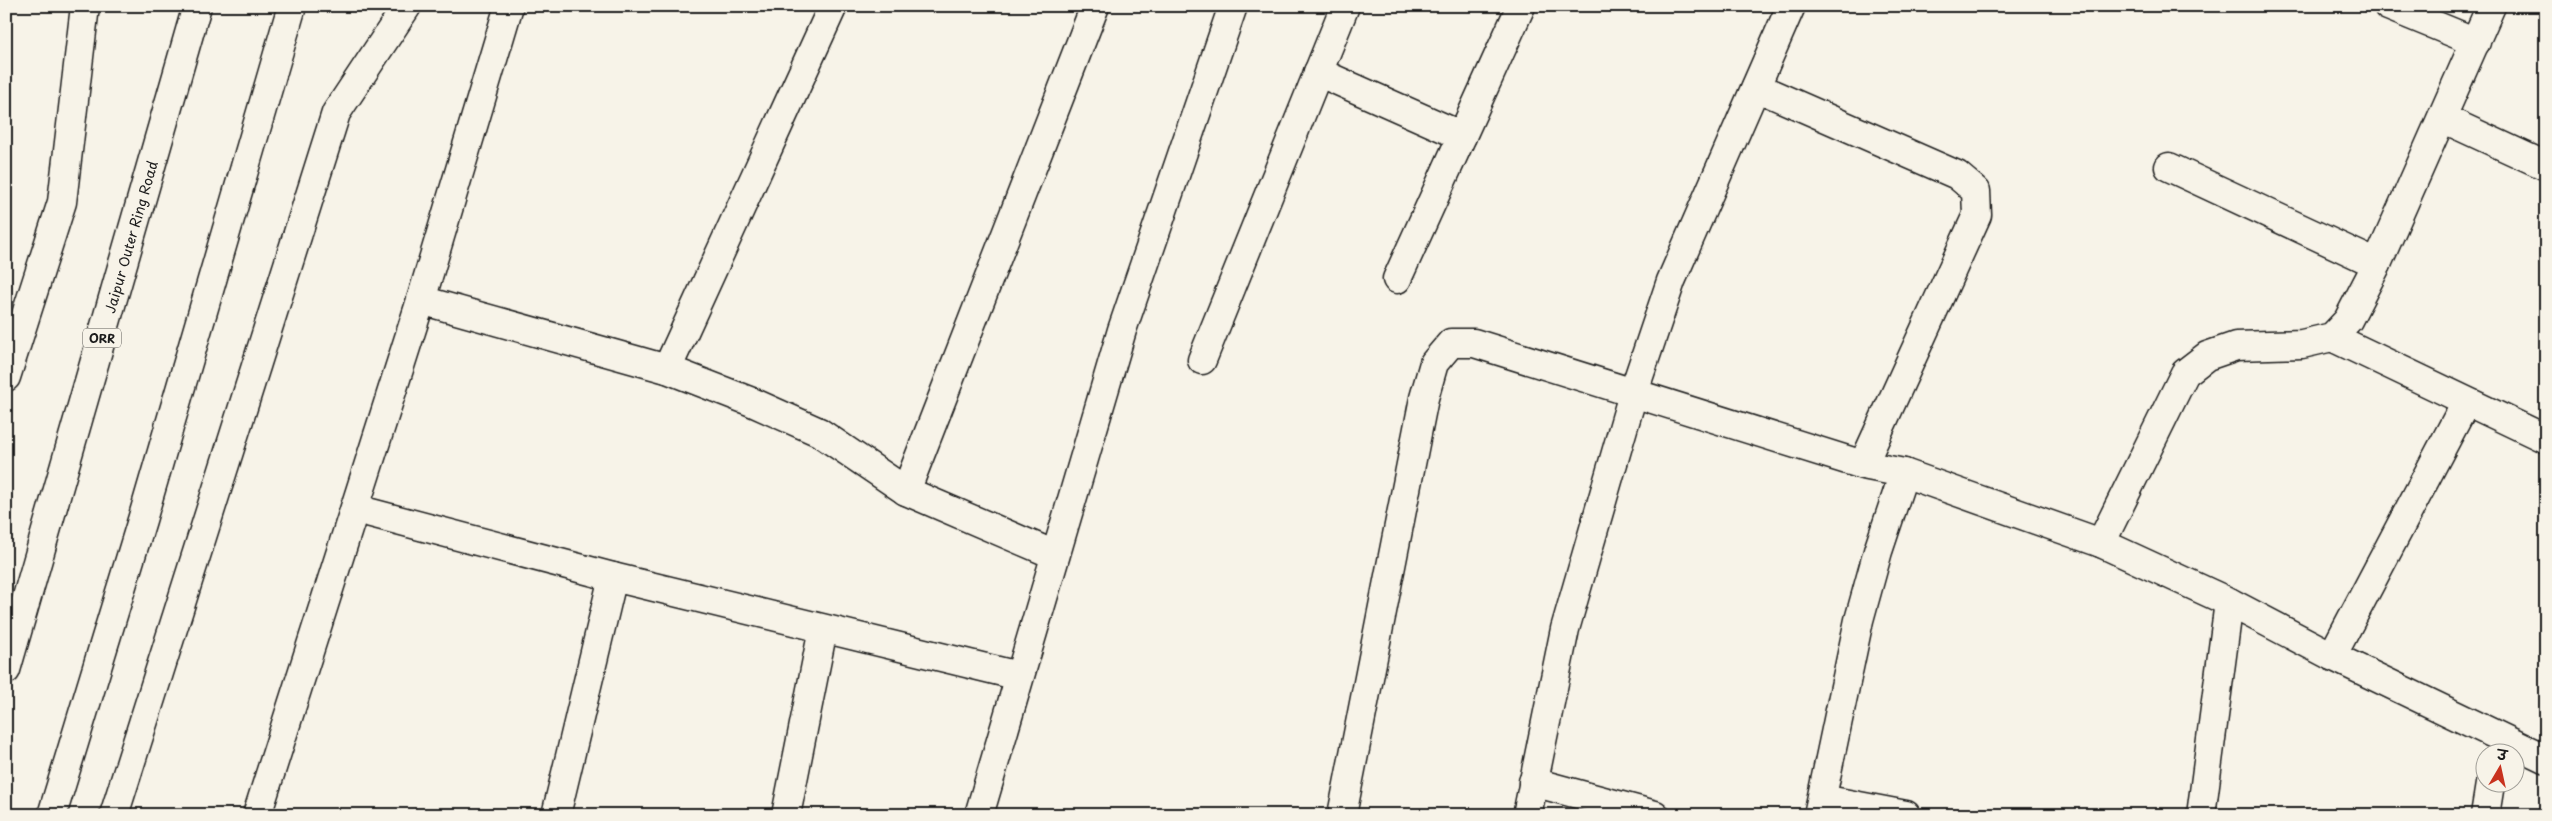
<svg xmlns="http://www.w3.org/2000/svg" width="2552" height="821" font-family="'Playpen Sans','Playpen Sans Deva',sans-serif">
	<rect width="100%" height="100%" fill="#f7f3e8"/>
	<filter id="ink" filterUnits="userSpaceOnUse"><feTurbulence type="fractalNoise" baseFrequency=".02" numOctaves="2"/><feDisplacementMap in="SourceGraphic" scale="10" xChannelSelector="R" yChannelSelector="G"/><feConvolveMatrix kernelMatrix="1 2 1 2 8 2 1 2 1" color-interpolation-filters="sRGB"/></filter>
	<g filter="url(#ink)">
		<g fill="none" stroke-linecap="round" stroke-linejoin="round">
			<!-- minor casing -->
			<g stroke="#1c1c1c" stroke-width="31">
				<g id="minor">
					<path d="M2388,6L2476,42"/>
					<path d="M1318,72L1462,136L1521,6"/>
					<path d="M1756,87L1957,175L1976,191L1977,215L1863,465"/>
					<path d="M2442,118L2546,166"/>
					<path d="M2169,167L2377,264"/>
					<path d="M1397,279L1462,136"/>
					<path d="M421,300L667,369L752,402L819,432L906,491"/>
					<path d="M2332,337L2546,439"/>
					<path d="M1202,360L1345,6"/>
					<path d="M667,369L833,6"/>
					<path d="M356,509L613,577"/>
					<path d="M2101,543L2185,373L2207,356L2236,346L2302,344L2332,337L2348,320L2377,264L2491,6"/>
					<path d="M1055,555L906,491L1095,6"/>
					<path d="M2332,656L2466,402"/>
					<path d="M1533,782L1655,815"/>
					<path d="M1822,799L1906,815"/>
					<path d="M257,815L421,300L508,9"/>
					<path d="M556,815L613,577L1019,676"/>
					<path d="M786,815L823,629"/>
					<path d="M979,815L1122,330L1233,6"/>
					<path d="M1342,815L1424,398L1434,363L1451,343H1474L1863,465L1904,473L2101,543L2229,602L2332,656L2546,759"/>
					<path d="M1527,815L1565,629L1633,394L1671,281L1791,6"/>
					<path d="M1818,815L1859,620L1878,551L1904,473"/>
					<path d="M2201,815L2229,602"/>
					<path d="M2485,815L2490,784"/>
				</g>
			</g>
			<!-- motorway casing -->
			<g stroke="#1c1c1c" stroke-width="31">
				<g id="motorway">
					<path d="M6,377L62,202L85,6"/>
					<path d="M6,670L197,6"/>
					<path d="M52,815L142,520L292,6"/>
					<path d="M114,815L336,113L407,6"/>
				</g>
			</g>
			<!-- minor -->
			<use href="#minor" stroke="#f7f3e8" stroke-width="28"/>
			<!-- motorway -->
			<use href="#motorway" stroke="#f7f3e8" stroke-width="28"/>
		</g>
	</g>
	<g text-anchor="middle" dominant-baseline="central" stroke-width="5" stroke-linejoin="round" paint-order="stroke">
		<!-- shield labels -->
		<rect fill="#f7f3e8" stroke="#5e5c59" stroke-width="1" x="83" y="328.5" width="38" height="19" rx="4"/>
		<g font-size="12" font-weight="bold" fill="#1c1c1c">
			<text x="102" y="338">ORR</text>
		</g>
		<!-- street labels -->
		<g font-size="14" fill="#1c1c1c" stroke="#f7f3e8">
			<text transform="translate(131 237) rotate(-74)">Jaipur Outer Ring Road</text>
		</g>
	</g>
	<!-- margin -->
	<rect width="2552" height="821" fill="none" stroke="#f7f3e8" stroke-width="25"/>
	<rect x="12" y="12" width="2527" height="796" fill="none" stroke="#1c1c1c" stroke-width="2" filter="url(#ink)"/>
	<!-- north arrow -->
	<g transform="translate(2500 768) rotate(9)"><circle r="24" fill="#f7f3e8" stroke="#9f9d96"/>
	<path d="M0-4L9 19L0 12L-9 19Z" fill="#c8321e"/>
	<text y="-8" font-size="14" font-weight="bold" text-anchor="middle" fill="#1c1c1c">उ</text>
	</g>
</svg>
